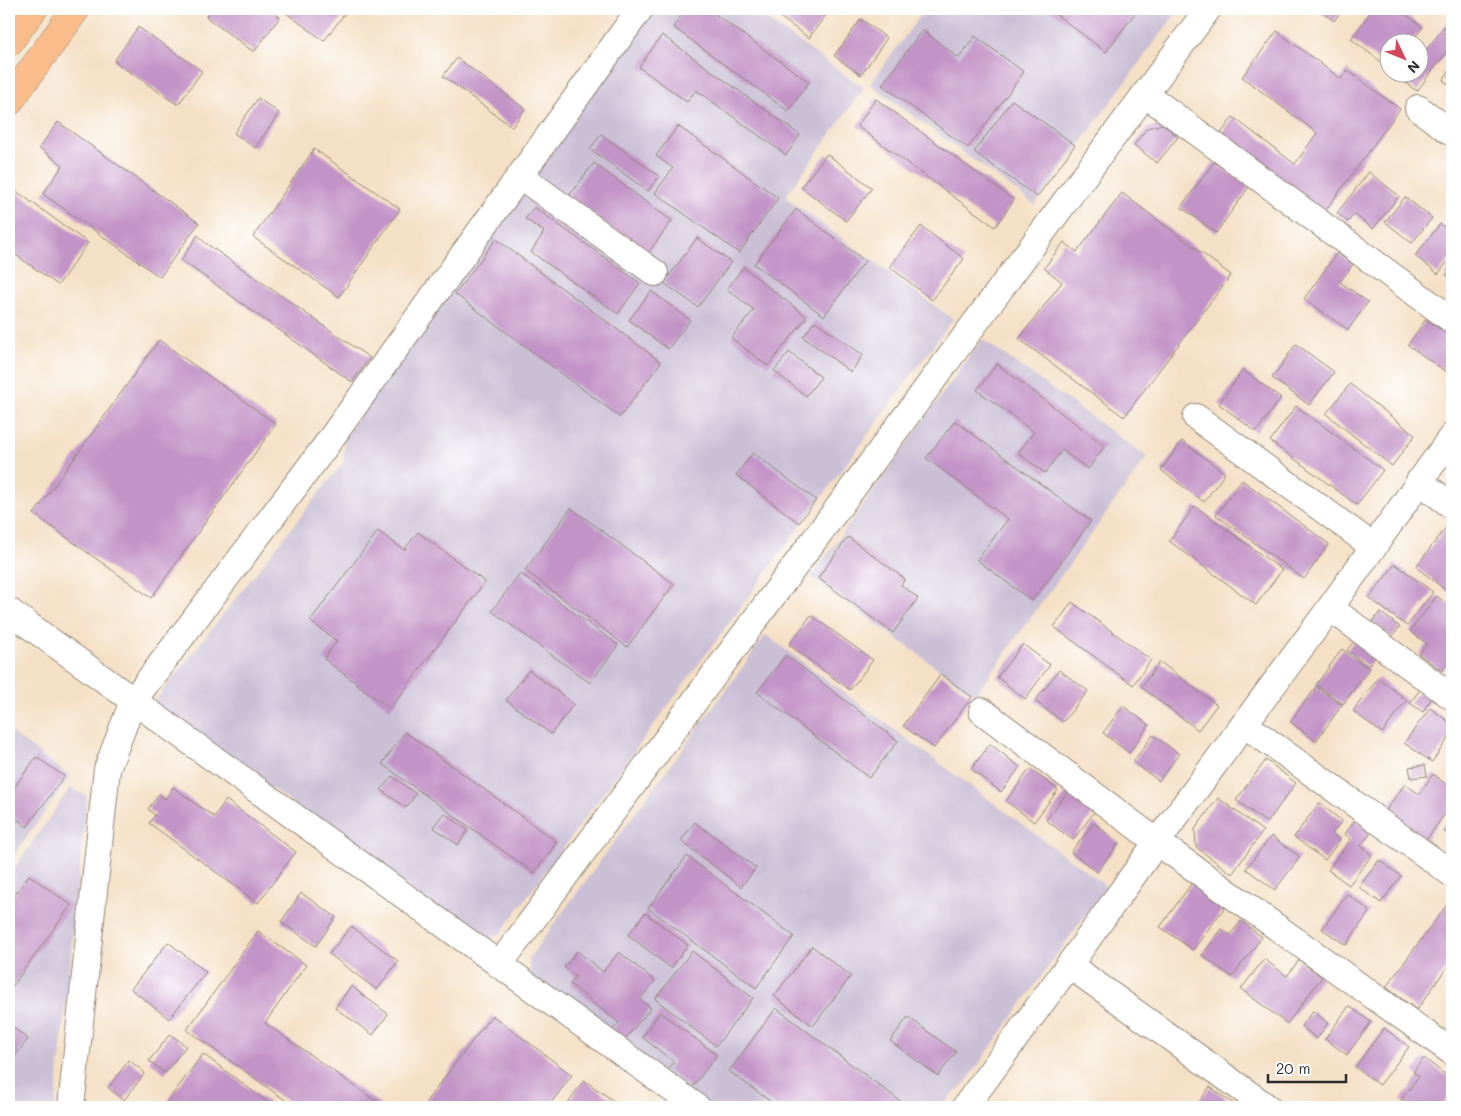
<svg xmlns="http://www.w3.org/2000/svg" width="1461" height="1116" font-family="Mali,sans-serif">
	<rect width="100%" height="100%" fill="#fff"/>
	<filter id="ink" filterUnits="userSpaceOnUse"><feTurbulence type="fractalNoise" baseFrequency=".02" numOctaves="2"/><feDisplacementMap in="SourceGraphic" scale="10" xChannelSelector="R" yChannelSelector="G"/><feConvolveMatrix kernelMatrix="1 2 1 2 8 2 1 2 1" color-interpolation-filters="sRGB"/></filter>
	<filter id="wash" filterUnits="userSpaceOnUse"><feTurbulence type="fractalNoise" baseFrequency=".0096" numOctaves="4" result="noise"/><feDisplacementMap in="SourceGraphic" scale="20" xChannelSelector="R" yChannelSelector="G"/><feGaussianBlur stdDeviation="1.12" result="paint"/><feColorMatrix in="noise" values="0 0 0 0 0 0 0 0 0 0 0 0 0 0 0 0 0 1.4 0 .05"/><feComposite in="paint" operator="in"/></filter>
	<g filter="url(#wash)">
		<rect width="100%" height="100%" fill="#f4e0c5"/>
		<!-- industrial -->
		<g fill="#cbbfd5">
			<path d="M652,9H752L864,88L785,197L953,319L499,935L482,942L154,702L343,463L345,437Z"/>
			<path d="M925,9H1179L1035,205L870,84Z"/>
			<path d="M982,339L1147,457L975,695L811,577Z"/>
			<path d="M766,635L1106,886L966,1082L951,1096L943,1107H709L530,978L529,958Z"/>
			<path d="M9,731L70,776L9,862Z"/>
			<path d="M70,788L87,796L55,1107H9V876Z"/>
		</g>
		<g id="blocks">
			<!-- building -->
			<g fill="#c293c6">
				<path d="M212,9H268L280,17L254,52L206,17Z"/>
				<path d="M281,9H348L324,41Z"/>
				<path d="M686,9H708L809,82L788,111L673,27Z"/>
				<path d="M786,9H830L809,38L780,17Z"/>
				<path d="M1049,9H1138L1106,52Z"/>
				<path d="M1318,9H1343L1334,21Z"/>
				<path d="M1373,9H1398L1423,27L1411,42H1388V67L1351,39Z"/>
				<path d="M861,19L887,38L861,75L834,56Z"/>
				<path d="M1449,21L1452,24V45L1417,91L1403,81L1409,72H1418V60Z"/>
				<path d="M138,27L202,71L178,105L114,61Z"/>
				<path d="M922,30L959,58L975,36L1024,72L968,148L882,85Z"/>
				<path d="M1277,31L1341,79L1347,70L1400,109L1323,214L1219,136L1233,117L1295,164L1317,133L1242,77Z"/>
				<path d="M662,35L800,135L786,155L696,90L687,102L639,67Z"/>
				<path d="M457,58L525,109L512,127L443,76Z"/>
				<path d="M1452,67V87L1443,80Z"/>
				<path d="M258,98L279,113L255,148L234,133Z"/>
				<path d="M876,99L1014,200L995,227L857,126Z"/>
				<path d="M1012,100L1075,145L1037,197L974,152Z"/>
				<path d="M58,122L199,223L160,277L43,194L63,165L39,148Z"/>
				<path d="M1163,124L1178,137L1157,163L1134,145L1147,128Z"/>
				<path d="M678,126L778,198L739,253L655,193L673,168L656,156Z"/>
				<path d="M601,134L659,176L648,191L590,149Z"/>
				<path d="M314,149L400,209L339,297L253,237Z"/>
				<path d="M827,154L872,188L846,221L801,187Z"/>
				<path d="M1214,162L1249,187L1216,233L1181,207Z"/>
				<path d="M594,163L672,221L647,254L569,196Z"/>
				<path d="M1369,172L1399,196L1373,229L1354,214L1348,222L1337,213Z"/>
				<path d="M9,186L88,243L58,285L9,250Z"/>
				<path d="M1122,193L1231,275L1124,417L1019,339L1062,282L1044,268L1064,242L1077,252Z"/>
				<path d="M1405,197L1432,218L1412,243L1385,222Z"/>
				<path d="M534,207L640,283L618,314L531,252L544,232L525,219Z"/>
				<path d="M796,209L865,261L824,316L754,264Z"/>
				<path d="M1440,224L1452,233V256L1438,274L1415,256Z"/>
				<path d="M921,226L964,259L932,300L890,267Z"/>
				<path d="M198,235L204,242L370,358L352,382L181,260Z"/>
				<path d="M697,238L731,262L698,307L664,283Z"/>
				<path d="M496,239L661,362L620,417L455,294Z"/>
				<path d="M1337,253L1353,264L1340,282L1368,302L1348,330L1304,299Z"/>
				<path d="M743,267L807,317L768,366L731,338L754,310L727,289Z"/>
				<path d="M1452,267V280L1446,275Z"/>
				<path d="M651,291L690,320L668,349L629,320Z"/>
				<path d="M1426,319L1452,337V376L1408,345Z"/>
				<path d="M815,321L863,355L851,372L803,337Z"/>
				<path d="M159,340L276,424L151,598L34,514Z"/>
				<path d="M1296,344L1334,372L1309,405L1272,378Z"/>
				<path d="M789,352L821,377L806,396L774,371Z"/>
				<path d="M997,364L1105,446L1088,469L1062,450L1045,473L1018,453L1034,432L977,390Z"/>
				<path d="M1243,370L1281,398L1256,432L1219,404Z"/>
				<path d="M1350,384L1415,435L1392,466L1326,414Z"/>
				<path d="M1296,406L1383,470L1357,505L1270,441Z"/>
				<path d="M955,421L1091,521L1032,601L977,560L1008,519L926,458Z"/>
				<path d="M1182,441L1225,473L1204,502L1161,470Z"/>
				<path d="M753,453L816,500L799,523L736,475Z"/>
				<path d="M1242,480L1329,544L1304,579L1216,515Z"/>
				<path d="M1195,506L1282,570L1256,605L1169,541Z"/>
				<path d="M571,508L674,584L627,647L525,570Z"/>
				<path d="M1447,526L1452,529V595L1416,567Z"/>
				<path d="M378,531L404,550L418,532L485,582L390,709L324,659L337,641L310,621Z"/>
				<path d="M848,537L905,579L901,585L918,598L893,633L818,578Z"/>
				<path d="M1395,564L1433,592L1407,626L1369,598Z"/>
				<path d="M520,573L618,645L590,683L492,611Z"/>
				<path d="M1437,596L1452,608V657L1442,671L1419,654L1427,644L1410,631Z"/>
				<path d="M1072,602L1151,660L1133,685L1054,627Z"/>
				<path d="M1380,612L1400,627L1392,637L1372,622Z"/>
				<path d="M811,615L873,660L850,690L789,645Z"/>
				<path d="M1355,640L1376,656L1368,666L1347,650Z"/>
				<path d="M1023,644L1050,665L1025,699L997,677Z"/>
				<path d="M1342,649L1369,669L1343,704L1316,685Z"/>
				<path d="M786,655L898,741L869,778L757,692Z"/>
				<path d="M1160,662L1217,705L1198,730L1141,687Z"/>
				<path d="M529,670L574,704L551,734L506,700Z"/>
				<path d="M1059,670L1088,691L1063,722L1035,701Z"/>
				<path d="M941,674L972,697L934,748L903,726Z"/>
				<path d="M1378,678L1407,700L1382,733L1353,711Z"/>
				<path d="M1316,687L1342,705L1316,741L1290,722Z"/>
				<path d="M1421,688L1433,696L1423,712L1410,703Z"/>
				<path d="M1123,706L1149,725L1129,753L1103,733Z"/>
				<path d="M1430,708L1452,724V733L1432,762L1404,743Z"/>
				<path d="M405,732L557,842L534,873L382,764Z"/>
				<path d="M1153,735L1179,754L1159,781L1133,762Z"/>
				<path d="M990,744L1020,767L1001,792L971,769Z"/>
				<path d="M36,757L64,776L27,827L9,813V795Z"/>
				<path d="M1266,760L1296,783L1267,823L1236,800Z"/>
				<path d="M1425,765L1427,776L1411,778L1409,767Z"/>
				<path d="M1030,769L1058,790L1034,822L1006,801Z"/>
				<path d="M1433,774L1452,789V804L1426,840L1386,810L1405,784L1419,794Z"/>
				<path d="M392,776L416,794L406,808L381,790Z"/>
				<path d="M173,787L214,817L226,800L296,852L258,903L149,823L155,815L148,809L159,794L165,799Z"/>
				<path d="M1068,791L1095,811L1073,840L1046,820Z"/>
				<path d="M1218,798L1263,831L1232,874L1196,847L1195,829Z"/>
				<path d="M1319,803L1342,821L1332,834L1340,840L1325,860L1294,837Z"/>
				<path d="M444,813L468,830L458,845L433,827Z"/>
				<path d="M1355,820L1371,832L1361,846L1372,855L1349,885L1328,870L1351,839L1345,834Z"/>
				<path d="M1452,820V837L1444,832Z"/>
				<path d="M695,822L756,868L741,887L681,841Z"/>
				<path d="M1094,823L1119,843L1097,872L1071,852Z"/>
				<path d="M1271,836L1300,857L1275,890L1246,869Z"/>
				<path d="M687,856L794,936L756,988L648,908Z"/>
				<path d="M1379,860L1401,876L1381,903L1359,887Z"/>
				<path d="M29,875L71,905L9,991V903Z"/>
				<path d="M1192,883L1225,907L1193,950L1160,927Z"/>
				<path d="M301,893L336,917L316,946L281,922Z"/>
				<path d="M1347,894L1370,911L1346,945L1322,929Z"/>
				<path d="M1446,906L1452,910V960L1417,1010L1386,987Z"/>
				<path d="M645,913L688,945L671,968L628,935Z"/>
				<path d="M1241,921L1262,937L1232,977L1202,955L1222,929L1230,935Z"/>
				<path d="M351,926L398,961L377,990L329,954Z"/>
				<path d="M258,931L306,965L265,1023L380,1104L378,1107H295L187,1030Z"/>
				<path d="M168,942L206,972L169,1019L131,989Z"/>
				<path d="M812,946L851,976L813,1026L774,996Z"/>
				<path d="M577,951L603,972L619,952L655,981L640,999L651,1008L624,1040L612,1031L619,1023L570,984L576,977L564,967Z"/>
				<path d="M692,951L753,998L716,1046L655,999Z"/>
				<path d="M1264,959L1287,976L1299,960L1322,977L1287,1024L1241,989Z"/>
				<path d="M351,986L388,1014L373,1035L335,1008Z"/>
				<path d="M1349,1006L1371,1022L1347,1055L1325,1039Z"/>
				<path d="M776,1008L908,1107H778L729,1071Z"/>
				<path d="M1313,1011L1328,1023L1317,1039L1301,1026Z"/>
				<path d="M660,1012L717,1055L692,1088L668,1070L674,1062L642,1037Z"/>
				<path d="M492,1015L572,1075L548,1107H422Z"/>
				<path d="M908,1017L956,1052L938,1076L890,1041Z"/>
				<path d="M9,1024L28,1039L9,1064Z"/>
				<path d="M1384,1028L1409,1047L1380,1085L1355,1067Z"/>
				<path d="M170,1034L186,1046L165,1073L149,1061Z"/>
				<path d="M203,1054L274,1107H163Z"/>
				<path d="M1424,1058L1452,1080V1092L1440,1107H1411L1401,1100L1419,1076L1413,1072Z"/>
				<path d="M129,1060L145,1073L124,1100L108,1088Z"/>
				<path d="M584,1080L622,1107H565Z"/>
				<path d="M1210,1087L1238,1107H1195Z"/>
			</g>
		</g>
	</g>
	<g filter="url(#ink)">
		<use href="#blocks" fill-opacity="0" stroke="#908678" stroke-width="1"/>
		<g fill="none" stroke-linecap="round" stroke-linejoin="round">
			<!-- minor casing -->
			<g stroke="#908678" stroke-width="28">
				<g id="minor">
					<path d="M1145,94L1452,320"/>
					<path d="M1418,108L1452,133"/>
					<path d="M520,176L655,273"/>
					<path d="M1196,417L1374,547"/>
					<path d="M1419,481L1452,506"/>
					<path d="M1330,608L1452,697"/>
					<path d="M9,611L697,1107"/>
					<path d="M982,711L1157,842L1452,1052"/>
					<path d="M1244,724L1452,874"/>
					<path d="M499,965L1208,9"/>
					<path d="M1069,965L1267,1107"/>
					<path d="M71,1107L107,769L133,701L324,448L640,9"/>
					<path d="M965,1107L1069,965L1157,842L1330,608L1452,436"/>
				</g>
			</g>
			<!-- major casing -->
			<g stroke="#908678" stroke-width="29">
				<g id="major">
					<path d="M9,42L33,9"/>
					<path d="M9,102L76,9"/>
				</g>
			</g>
			<!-- minor -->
			<use href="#minor" stroke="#fff" stroke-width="26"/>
			<!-- major -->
			<use href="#major" stroke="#f9bc8a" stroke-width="28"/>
		</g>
	</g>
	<!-- margin -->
	<rect width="1461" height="1116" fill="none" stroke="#fff" stroke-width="30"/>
	<!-- north arrow -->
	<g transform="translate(1404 58) rotate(133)"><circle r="24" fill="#ffffff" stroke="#aaaaaa"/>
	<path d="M0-4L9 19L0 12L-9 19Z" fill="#d1495b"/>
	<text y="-8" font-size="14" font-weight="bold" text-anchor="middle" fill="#2b2b2b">N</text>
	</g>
	<!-- scale -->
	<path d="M1268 1074v8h78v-8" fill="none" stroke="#2b2b2b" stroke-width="2.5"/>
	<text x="1276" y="1074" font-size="15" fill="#2b2b2b" stroke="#ffffff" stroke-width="4" paint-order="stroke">20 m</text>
</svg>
